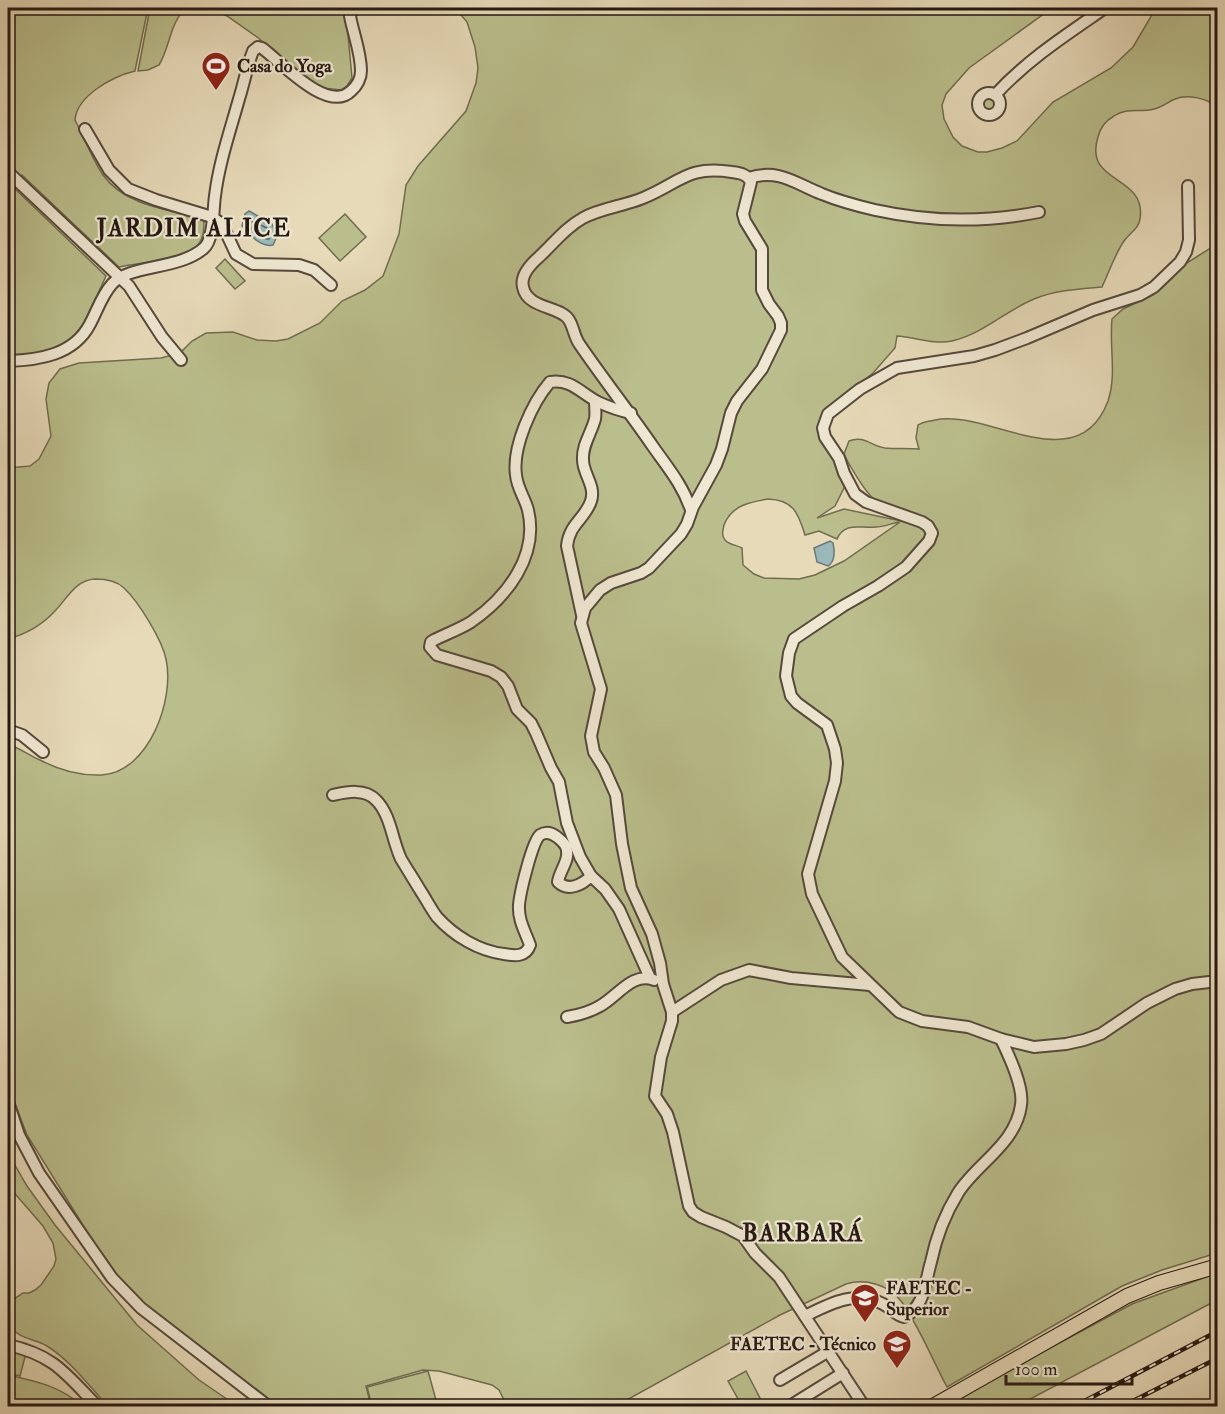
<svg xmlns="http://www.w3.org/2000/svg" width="1225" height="1414" font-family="'IM FELL Double Pica',serif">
	<rect width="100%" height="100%" fill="#e7dab9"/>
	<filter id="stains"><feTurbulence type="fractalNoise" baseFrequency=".00333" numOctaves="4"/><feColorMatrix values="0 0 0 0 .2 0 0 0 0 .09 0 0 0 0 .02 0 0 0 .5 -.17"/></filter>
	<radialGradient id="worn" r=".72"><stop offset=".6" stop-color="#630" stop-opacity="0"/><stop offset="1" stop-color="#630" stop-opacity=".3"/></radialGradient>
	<!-- green -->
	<g fill="#babe8c" stroke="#706c50" stroke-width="1.5" fill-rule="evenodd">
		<path d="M8,8H148L135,71C114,76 77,95 75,120C84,137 92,159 103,175C125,206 170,210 204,219C204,228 204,239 197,246C181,260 139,263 119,267L22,175L13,187L106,276C80,332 77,355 8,356Z"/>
		<path d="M150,8H186C170,22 170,47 159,65L148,70L138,71Z"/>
		<path d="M210,8H348L346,13L352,78L347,86L341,90L323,88L310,81L257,37L227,16Z"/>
		<path d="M455,8H1052L969,68L946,94L942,105L944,119L953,137L962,146L978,152H987L1002,148L1017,141L1053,102L1111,68L1133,47L1156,8H1217V108C1209,98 1187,94 1175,99C1168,102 1162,107 1154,109C1140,113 1127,107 1114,116C1105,121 1100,128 1098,137C1083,185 1147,174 1140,219C1138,230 1130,232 1124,241C1115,254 1109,272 1102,287C1079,289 1055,290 1034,299C1005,311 983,334 952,341C933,345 915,337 897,336L895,348L873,373L831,407L823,443L847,482L835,506L817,518L844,509L901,521L905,519C894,511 883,505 873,498C865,492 848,463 844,454L849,441C864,435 871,446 885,448C896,449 908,448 919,449L916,438L918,425C924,421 928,422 935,420C986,408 1078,482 1108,401C1117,374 1109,346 1112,319L1123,309L1153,295L1182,266L1217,244V1253L1162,1270L1122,1286L947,1387C933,1361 918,1324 901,1301C889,1285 865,1278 846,1284L780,1315L616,1406H507L499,1390L492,1385L439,1371L423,1370L366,1386L371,1406H273L149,1309L122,1285L99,1251L27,1135L8,1085V744C19,748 29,755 40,760C59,770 81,776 102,775C149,772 175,699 166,659C162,640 139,602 124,588C117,581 105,579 95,579C75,580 67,599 54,612C41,626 26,634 8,639V468L30,466L39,459L51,436L46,399L49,383L60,369L79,363L161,358L180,353L192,341L206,333L233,332L257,340L276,341L288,339L320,323L342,301L365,290L383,276L399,234L406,185L418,166L466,111L476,83L478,68L475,47L467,22ZM768,499C793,500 798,512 805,535L819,531L837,539C845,521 861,529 876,527C884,527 892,523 900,522L844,561L815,575L799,579L764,578L754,574L743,565L742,548C737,545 729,545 725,540C721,535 723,530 724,525C731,506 749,502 768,499Z"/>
		<circle cx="989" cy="104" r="9"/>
		<path d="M345,214L366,237L340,261L319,238Z"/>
		<path d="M225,259L245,281L235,289L216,268Z"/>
		<path d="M8,1153L27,1186L55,1225L137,1325L199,1380L237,1406H108C89,1386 72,1362 47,1346C38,1340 26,1340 17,1333C7,1326 7,1314 8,1303L23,1293H29L35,1290L41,1285L54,1266L56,1259L53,1243L43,1226L10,1188Z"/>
		<path d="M1217,1273V1300L1017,1406H942L1132,1304Z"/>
		<path d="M8,1348L26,1353L20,1376L8,1373Z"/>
		<path d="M428,1371L436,1400L411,1406H372L367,1387Z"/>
		<path d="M746,1371L762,1402L754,1406H742L728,1381Z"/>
		<path d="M8,1375C36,1381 60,1386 82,1406H8Z"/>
	</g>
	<!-- water -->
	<g fill="#9ab8b9" stroke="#6b7877" stroke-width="1.5">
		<path d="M249,211L272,224L277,236L273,245C260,248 250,234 242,226L245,214Z"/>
		<path d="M830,541L833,543C835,551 835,562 828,566L817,562L814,548Z"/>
	</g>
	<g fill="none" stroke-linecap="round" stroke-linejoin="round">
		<!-- shore -->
		<path stroke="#606866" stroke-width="1.5" d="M251,221L267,228L270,234L269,239H266L252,229L249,224Z"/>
		<!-- minor casing -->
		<g stroke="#56493c" stroke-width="14">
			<g id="minor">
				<circle cx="989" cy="104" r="11"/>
				<path d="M995,95C1027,60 1066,35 1105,8"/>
				<path d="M85,129L109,170L128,189L156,200L212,217L222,224L236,254L253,264L299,265L314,270L331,285"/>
				<path d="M8,172L129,286L162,337L181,360"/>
				<path d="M749,178C779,168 796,184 822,194C839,201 858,206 875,210C930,222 984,223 1039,212"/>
				<path d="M1188,186L1189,240L1186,252L1180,262L1154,287L1140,295L1093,310L1027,338L995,350L974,356L897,368L860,389L828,414L823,428L825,437L839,458L844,473L855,494L866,502L922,522L928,526L932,533L929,541L906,567L878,586L843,606L794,639L789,653L786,676L791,696L797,703L827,725L835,749L837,763L835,781L808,874L812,894L842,957L899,1012L922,1021L968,1027L1001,1039L1034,1047L1066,1044L1084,1040L1101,1034L1147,1003L1175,989L1192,984L1218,981"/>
				<path d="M8,361C39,360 74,355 90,324C97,311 102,295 112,284C130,264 180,270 204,248C214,240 213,209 215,196C219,163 230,131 239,99C244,83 247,66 253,51L258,47L262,48C281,62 328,114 351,91C357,86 361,78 361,71C361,52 353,33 350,16L353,8"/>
				<path d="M631,413C620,411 609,407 598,402C582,394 570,378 550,382C532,403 512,447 516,475C517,488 525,498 528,510C539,556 507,597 471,622C460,629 446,634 434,640L431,642L430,647L437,655L491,671L501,677L508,686L517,709L531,723L536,733L551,768L559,782L567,823L580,857L591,876L605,889L619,909L650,978"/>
				<path d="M691,510C683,486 669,469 654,448C630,413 604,380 580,345C574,337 574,328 569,320C561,306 527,309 523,287C520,275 531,264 539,257C554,243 565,228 583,218C601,208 624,206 643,198C680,183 687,165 732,172C740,173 747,174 751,182L743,214L745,221L762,249V290L769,304L778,316L781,323V330L762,369L737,401L731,413L722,449L716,465L693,507L687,524L681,534L649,568L641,573L611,583L600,590L585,608L581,623L601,689L591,736L594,752L604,768L616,795L622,844L631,888L652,934L660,963L663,984L672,1012V1021L661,1057L655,1096L667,1114L673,1132L689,1206L693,1212L701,1217L726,1227L743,1236L755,1253L779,1277L864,1406"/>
				<path d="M582,615L567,546C569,524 585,519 591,501C596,486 583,474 583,460C582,445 591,434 595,419C596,414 595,407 595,401"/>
				<path d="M8,730L22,735L43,752"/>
				<path d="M333,795C347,792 365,788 376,800C391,815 392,840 401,859C407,869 414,880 420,890C426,899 431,909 437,917C454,936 479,951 504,954C515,956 526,957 530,945C525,931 518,920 519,905C520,893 532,842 540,835C546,831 552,833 557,837C561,840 567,846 567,851C569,861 559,872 558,882C568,892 582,885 591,876"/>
				<path d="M672,1012L721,980L749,970L791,978L870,985"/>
				<path d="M567,1017C579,1015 590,1012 600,1006C617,997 633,971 654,980"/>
				<path d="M8,1102L19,1135L39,1173L112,1278L141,1308L268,1406"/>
				<path d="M805,1316C831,1303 855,1290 883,1304C891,1308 895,1315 904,1317C925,1307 925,1282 931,1262C936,1238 945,1214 958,1193C976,1164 1016,1144 1021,1105C1024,1087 1009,1056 1001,1039"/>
				<path d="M8,1345C54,1355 66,1374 97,1406"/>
				<path d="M780,1380L829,1351"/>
				<path d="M790,1406L843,1373"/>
			</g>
		</g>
		<!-- major casing -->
		<g stroke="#251913" stroke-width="16">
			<path id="major" d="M933,1406L1127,1296L1159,1283L1218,1266"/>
		</g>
		<!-- minor -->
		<use href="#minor" stroke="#efe7d2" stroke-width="10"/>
		<!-- major -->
		<use href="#major" stroke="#e7dab9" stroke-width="14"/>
		<!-- rail casing -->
		<g stroke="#251913" stroke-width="4.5">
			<g id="rail">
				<path d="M1075,1406L1218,1331"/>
				<path d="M1123,1406L1218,1358"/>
			</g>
		</g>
		<!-- rail -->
		<use href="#rail" stroke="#efe7d2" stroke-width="2" stroke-dasharray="7" stroke-linecap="butt"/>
	</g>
	<!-- icons -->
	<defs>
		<g id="stadium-pin" transform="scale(1.5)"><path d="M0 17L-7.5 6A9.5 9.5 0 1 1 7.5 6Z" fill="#8f2418" stroke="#efe7d2"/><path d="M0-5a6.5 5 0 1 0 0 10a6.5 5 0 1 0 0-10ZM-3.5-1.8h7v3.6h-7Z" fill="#fff"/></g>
		<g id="university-pin" transform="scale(1.5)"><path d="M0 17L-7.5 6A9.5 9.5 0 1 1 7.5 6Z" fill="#8f2418" stroke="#efe7d2"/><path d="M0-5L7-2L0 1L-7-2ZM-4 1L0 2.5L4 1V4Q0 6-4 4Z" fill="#fff"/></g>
	</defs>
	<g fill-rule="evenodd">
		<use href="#stadium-pin" x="216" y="66"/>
		<use href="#university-pin" x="865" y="1298"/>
		<use href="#university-pin" x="897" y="1344"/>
	</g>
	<g text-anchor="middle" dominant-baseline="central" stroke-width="4.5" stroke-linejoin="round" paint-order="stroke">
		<!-- poi labels -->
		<g font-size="18" font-weight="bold" fill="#251913" stroke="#efe7d2" text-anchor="start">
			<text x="237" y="66">Casa do Yoga</text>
			<text x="886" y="1288">FAETEC -<tspan x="886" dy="21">Superior</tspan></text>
			<text x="876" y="1344" text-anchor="end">FAETEC - Técnico</text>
		</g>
		<!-- district labels -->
		<g font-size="24" font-weight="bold" letter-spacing="1.5" fill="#251913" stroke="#efe7d2">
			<text x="194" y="228">JARDIM ALICE</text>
			<text x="803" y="1233">BARBARÁ</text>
		</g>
	</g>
	<!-- margin -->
	<rect width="1225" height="1414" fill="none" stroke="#e7dab9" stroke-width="30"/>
	<rect x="9" y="9" width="1207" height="1396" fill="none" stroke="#251913" stroke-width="3"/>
	<rect x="15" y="15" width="1195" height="1384" fill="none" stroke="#251913" stroke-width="1.5"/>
	<!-- scale -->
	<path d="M1006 1375v9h126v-9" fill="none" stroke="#251913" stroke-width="3"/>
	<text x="1015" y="1375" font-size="18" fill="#251913" stroke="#efe7d2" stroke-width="4.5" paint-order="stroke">100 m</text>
	<rect width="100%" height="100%" filter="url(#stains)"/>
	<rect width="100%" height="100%" fill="url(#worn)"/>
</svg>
